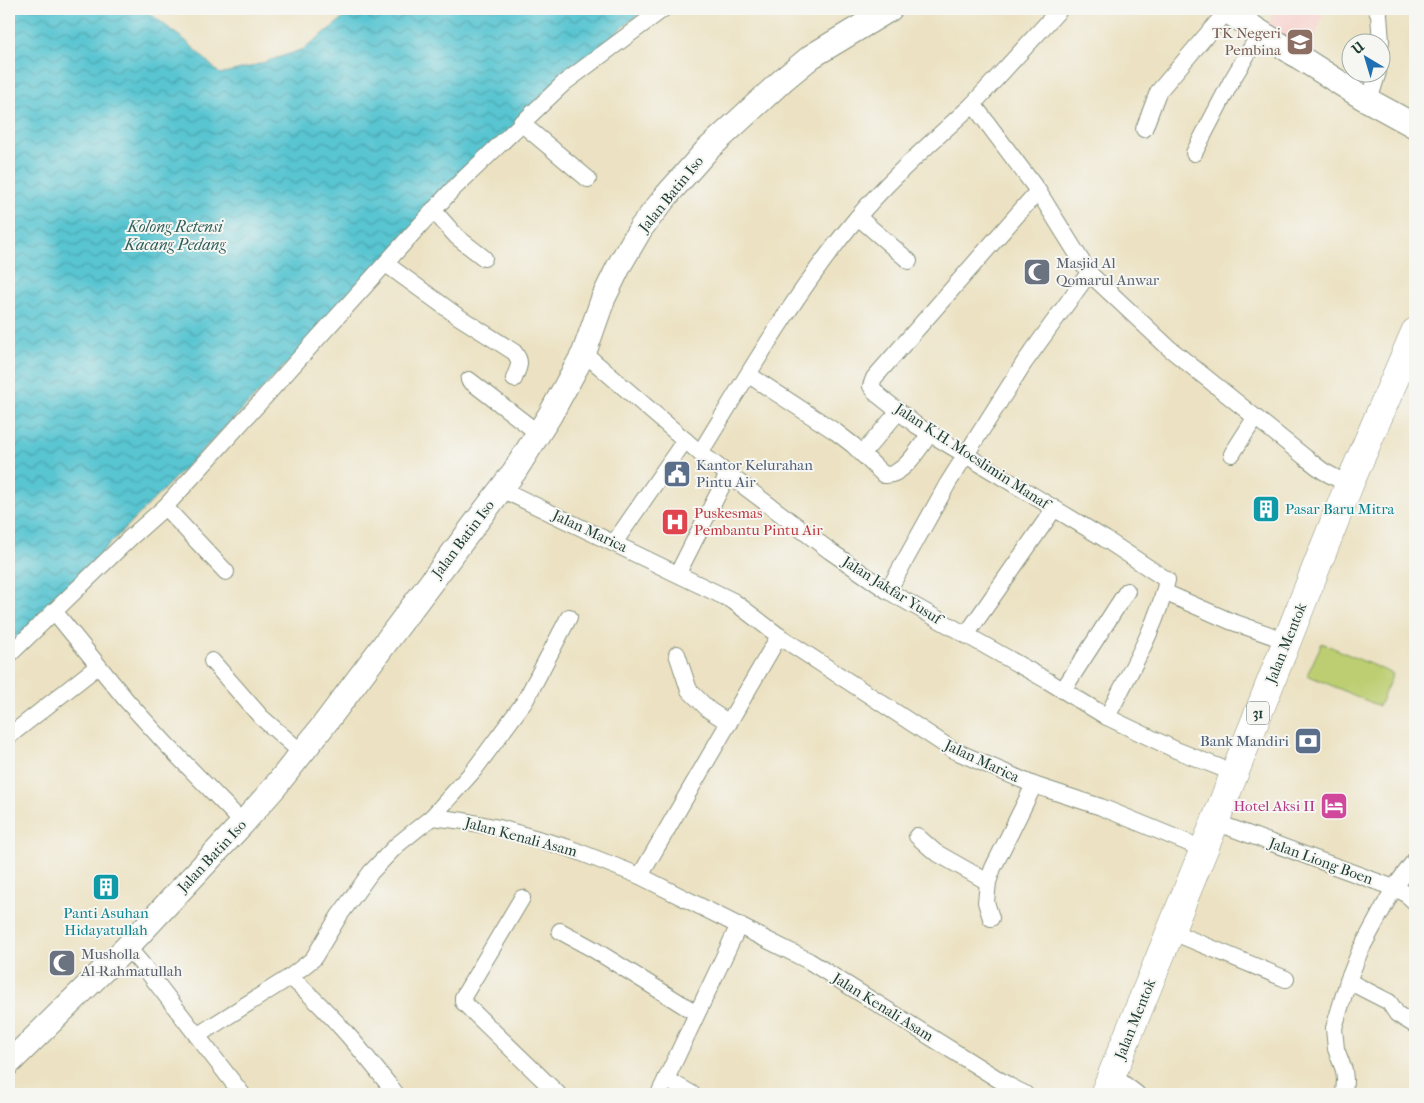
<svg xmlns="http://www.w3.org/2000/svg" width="1424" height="1103" font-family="'IM FELL French Canon',serif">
	<defs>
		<pattern id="water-waves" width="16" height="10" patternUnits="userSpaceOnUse" patternTransform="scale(1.25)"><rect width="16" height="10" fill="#59c5d1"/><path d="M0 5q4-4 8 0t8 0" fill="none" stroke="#49a1aa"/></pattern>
	</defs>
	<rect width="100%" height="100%" fill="#f6f6f2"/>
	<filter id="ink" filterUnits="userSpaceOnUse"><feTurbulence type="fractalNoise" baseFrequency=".02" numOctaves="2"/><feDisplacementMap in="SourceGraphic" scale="10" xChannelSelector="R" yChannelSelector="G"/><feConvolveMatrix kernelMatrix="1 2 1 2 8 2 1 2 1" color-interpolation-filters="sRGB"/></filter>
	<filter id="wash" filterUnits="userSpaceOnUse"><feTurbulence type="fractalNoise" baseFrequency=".0096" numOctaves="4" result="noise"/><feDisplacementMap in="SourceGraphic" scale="20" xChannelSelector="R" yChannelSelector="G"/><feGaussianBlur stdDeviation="1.12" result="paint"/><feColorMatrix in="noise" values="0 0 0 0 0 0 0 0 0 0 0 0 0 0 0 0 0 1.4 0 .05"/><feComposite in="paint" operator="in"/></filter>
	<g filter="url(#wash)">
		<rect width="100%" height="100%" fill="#ece2c3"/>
		<!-- built -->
		<path fill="#f7d0cb" d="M1277,9H1325L1309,55L1264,29Z"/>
		<!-- pitch -->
		<path fill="#bcce71" stroke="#6e8652" d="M1322,643L1393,674L1379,706L1307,675Z"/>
		<!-- water -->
		<path fill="url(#water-waves)" stroke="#3c8182" d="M9,9H144L187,42L220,74L250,67L304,49L355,9H645L562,78L246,406L9,646Z"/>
	</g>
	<g filter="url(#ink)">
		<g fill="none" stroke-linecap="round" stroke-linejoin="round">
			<!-- street casing -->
			<g stroke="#86907c" stroke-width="18">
				<g id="street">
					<path d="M1060,9L973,104L1038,191L1089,273L1169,348L1306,458L1323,471L1349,485"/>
					<path d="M1376,9L1379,15L1381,42"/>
					<path d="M1369,101L1378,72"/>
					<path d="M521,123L588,179"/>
					<path d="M1144,129L1158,92L1227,11"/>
					<path d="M1194,153L1232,80L1260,33"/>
					<path d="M1038,191L874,378L871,386L878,395L916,425L1105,539L1167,580C1158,625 1128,675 1107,717"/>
					<path d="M433,210L457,237L484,258"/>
					<path d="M858,217L909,261"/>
					<path d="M386,264L456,315L514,352C523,363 518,367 514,379"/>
					<path d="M584,353L700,453L830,551L888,591L1048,681L1107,717L1176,750L1234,773"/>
					<path d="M749,375L836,432L853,445L884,475C903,477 920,447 930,433"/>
					<path d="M469,380L538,433"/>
					<path d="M700,453C749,373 796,291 856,219C891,177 933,141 973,104"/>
					<path d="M862,454L899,411"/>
					<path d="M1232,454L1255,418"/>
					<path d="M501,489L733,601L779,636L640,876"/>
					<path d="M165,507L226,572"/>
					<path d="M614,543L685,440"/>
					<path d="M678,573L728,474"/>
					<path d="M888,591L948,483L1024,363L1089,273"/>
					<path d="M1164,592L1230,621L1287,641"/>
					<path d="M54,611L127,701L166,744L243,823"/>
					<path d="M966,635L1054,509"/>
					<path d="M779,636L953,750L1034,785L1101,807L1203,849"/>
					<path d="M677,654L689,690L709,710L729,723"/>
					<path d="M9,655L130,538L165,507L451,191L564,83L663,9"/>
					<path d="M212,661L261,717L302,753"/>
					<path d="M1063,690L1127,591"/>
					<path d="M9,736L98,666"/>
					<path d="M432,817L474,770L525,701L569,617"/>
					<path d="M1215,822L1394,888L1415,860"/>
					<path d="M917,836L935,852L988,882"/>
					<path d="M522,898L463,997V1002L558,1094"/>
					<path d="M1415,902L1405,893L1394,888L1360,951L1348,981L1389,1002L1397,1014L1415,1025"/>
					<path d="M991,918L986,902L988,882L993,868L1034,785"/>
					<path d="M560,931L593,949L696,1013"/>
					<path d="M1170,931L1286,979"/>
					<path d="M127,947L141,963L242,1094"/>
					<path d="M290,977C330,1011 363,1052 396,1094"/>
					<path d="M198,1035L290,977L313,959L339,916L371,872L397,845L432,817L464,821L499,828L569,848L640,876L809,961L1009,1086L1025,1094"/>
					<path d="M1112,1075L1137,1094"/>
					<path d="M666,1079L692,1094"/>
					<path d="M659,1094L739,925"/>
					<path d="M1344,1094L1345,1080L1344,1070L1336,1049L1334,1028L1348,981"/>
				</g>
			</g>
			<!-- secondary casing -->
			<g stroke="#86907c" stroke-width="26">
				<g id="secondary">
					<path d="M1224,9L1362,97L1415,126"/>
					<path d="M9,1063L127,947L243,823L274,788L323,726L514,472L550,415L584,353L603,299L620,264L641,228L667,195L707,150L784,79L812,56L890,9"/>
				</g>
			</g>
			<!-- highway casing -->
			<g stroke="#86907c" stroke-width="29">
				<path id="highway" d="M1104,1094L1215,822L1349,485L1415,332"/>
			</g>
			<!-- street -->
			<use href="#street" stroke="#fff" stroke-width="16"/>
			<!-- secondary -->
			<use href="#secondary" stroke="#fff" stroke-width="24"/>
			<!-- highway -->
			<use href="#highway" stroke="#fff" stroke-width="28"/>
		</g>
	</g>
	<!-- icons -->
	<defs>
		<g id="school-square" transform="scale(1.4375)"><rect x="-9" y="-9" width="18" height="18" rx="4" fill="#8d6e63" stroke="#f6f6f2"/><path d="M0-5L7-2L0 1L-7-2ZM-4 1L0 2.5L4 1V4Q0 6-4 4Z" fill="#fff"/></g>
		<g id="mosque-square" transform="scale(1.4375)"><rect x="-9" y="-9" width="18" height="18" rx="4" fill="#6b7280" stroke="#f6f6f2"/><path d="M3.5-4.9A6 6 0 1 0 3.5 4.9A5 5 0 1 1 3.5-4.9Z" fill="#fff"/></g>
		<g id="civic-square" transform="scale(1.4375)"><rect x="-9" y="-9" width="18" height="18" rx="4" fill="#5c6f8a" stroke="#f6f6f2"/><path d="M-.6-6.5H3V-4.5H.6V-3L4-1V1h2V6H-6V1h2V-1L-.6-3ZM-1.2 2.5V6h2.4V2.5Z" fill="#fff"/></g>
		<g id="building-square" transform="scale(1.4375)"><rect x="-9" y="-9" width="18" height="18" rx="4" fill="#0f9aa8" stroke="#f6f6f2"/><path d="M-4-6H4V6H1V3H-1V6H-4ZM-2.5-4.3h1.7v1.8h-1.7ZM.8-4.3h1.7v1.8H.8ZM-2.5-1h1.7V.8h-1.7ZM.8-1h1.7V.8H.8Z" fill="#fff"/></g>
		<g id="hospital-square" transform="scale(1.4375)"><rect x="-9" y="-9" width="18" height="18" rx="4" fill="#e0444e" stroke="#f6f6f2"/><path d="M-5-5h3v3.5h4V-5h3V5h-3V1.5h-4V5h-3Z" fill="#fff"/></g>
		<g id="bank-square" transform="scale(1.4375)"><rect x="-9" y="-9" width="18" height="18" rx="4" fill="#5c6f8a" stroke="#f6f6f2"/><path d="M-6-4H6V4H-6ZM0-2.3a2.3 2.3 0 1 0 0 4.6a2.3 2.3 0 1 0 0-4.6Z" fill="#fff"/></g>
		<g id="hotel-square" transform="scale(1.4375)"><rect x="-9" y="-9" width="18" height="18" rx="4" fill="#d1479c" stroke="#f6f6f2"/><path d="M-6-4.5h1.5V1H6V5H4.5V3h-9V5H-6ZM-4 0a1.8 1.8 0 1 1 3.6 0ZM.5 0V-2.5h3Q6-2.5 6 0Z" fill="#fff"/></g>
	</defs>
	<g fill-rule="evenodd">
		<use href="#school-square" x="1300" y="42"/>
		<use href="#mosque-square" x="1037" y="272"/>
		<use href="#civic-square" x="677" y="474"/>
		<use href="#building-square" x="1266" y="509"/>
		<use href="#hospital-square" x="675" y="522"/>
		<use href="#bank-square" x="1308" y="741"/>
		<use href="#hotel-square" x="1334" y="806"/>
		<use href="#building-square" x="106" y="887"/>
		<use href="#mosque-square" x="62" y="963"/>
	</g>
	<g text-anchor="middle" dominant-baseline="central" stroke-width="4" stroke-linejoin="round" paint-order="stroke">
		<!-- shield labels -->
		<rect fill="#f6f6f2" stroke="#60746d" stroke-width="1" x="1247" y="701.5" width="22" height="23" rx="4"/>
		<g font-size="14" font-weight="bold" fill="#1f3d34">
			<text x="1258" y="713">31</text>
		</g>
		<!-- education labels -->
		<g font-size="15" fill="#785e54" stroke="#f6f6f2" text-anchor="end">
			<text x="1281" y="33">TK Negeri<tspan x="1281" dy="17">Pembina</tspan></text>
		</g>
		<!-- street labels -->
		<g font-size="15" fill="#1f3d34" stroke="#f6f6f2">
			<text transform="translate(671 194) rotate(-51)">Jalan Batin Iso</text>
			<text transform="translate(972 456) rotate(33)">Jalan K.H. Moeslimin Manaf</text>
			<text transform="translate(590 531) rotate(25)">Jalan Marica</text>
			<text transform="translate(463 539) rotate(-53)">Jalan Batin Iso</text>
			<text transform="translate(892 590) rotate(32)">Jalan Jakfar Yusuf</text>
			<text transform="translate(1286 643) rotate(-68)">Jalan Mentok</text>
			<text transform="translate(982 761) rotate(25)">Jalan Marica</text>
			<text transform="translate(521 837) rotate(15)">Jalan Kenali Asam</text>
			<text transform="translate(212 856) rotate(-47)">Jalan Batin Iso</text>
			<text transform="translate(1321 861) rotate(20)">Jalan Liong Boen</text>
			<text transform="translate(883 1007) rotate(32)">Jalan Kenali Asam</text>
			<text transform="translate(1135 1019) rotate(-68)">Jalan Mentok</text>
		</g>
		<!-- worship labels -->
		<g font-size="15" fill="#5b616d" stroke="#f6f6f2" text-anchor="start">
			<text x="1056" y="263">Masjid Al<tspan x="1056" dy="17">Qomarul Anwar</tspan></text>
			<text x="81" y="954">Musholla<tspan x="81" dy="17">Al-Rahmatullah</tspan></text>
		</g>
		<!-- service labels -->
		<g font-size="15" fill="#4e5e75" stroke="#f6f6f2" text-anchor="start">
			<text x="696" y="465">Kantor Kelurahan<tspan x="696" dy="17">Pintu Air</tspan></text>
			<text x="1289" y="741" text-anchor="end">Bank Mandiri</text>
		</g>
		<!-- culture labels -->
		<g font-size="15" fill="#0d838f" stroke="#f6f6f2" text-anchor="start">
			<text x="1285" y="509">Pasar Baru Mitra</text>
			<text x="106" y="913" text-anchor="middle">Panti Asuhan<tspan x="106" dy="17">Hidayatullah</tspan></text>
		</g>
		<!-- health labels -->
		<g font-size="15" fill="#be3a42" stroke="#f6f6f2" text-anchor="start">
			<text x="694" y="513">Puskesmas<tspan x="694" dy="17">Pembantu Pintu Air</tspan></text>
		</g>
		<!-- hotel labels -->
		<g font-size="15" fill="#b23c85" stroke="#f6f6f2" text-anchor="end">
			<text x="1315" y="806">Hotel Aksi II</text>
		</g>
		<!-- water labels -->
		<g font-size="16" font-style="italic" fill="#2e5f5b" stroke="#f6f6f2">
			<text x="175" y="226">Kolong Retensi<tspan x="175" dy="18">Kacang Pedang</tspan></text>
		</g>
	</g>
	<!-- margin -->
	<rect width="1424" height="1103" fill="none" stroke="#f6f6f2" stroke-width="30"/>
	<!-- north arrow -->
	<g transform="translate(1366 58) rotate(322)"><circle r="24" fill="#f6f6f2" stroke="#a0aca6"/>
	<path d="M0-4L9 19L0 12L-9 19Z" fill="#1f6fb2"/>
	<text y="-8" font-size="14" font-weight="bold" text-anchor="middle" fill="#1f3d34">U</text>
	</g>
</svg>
